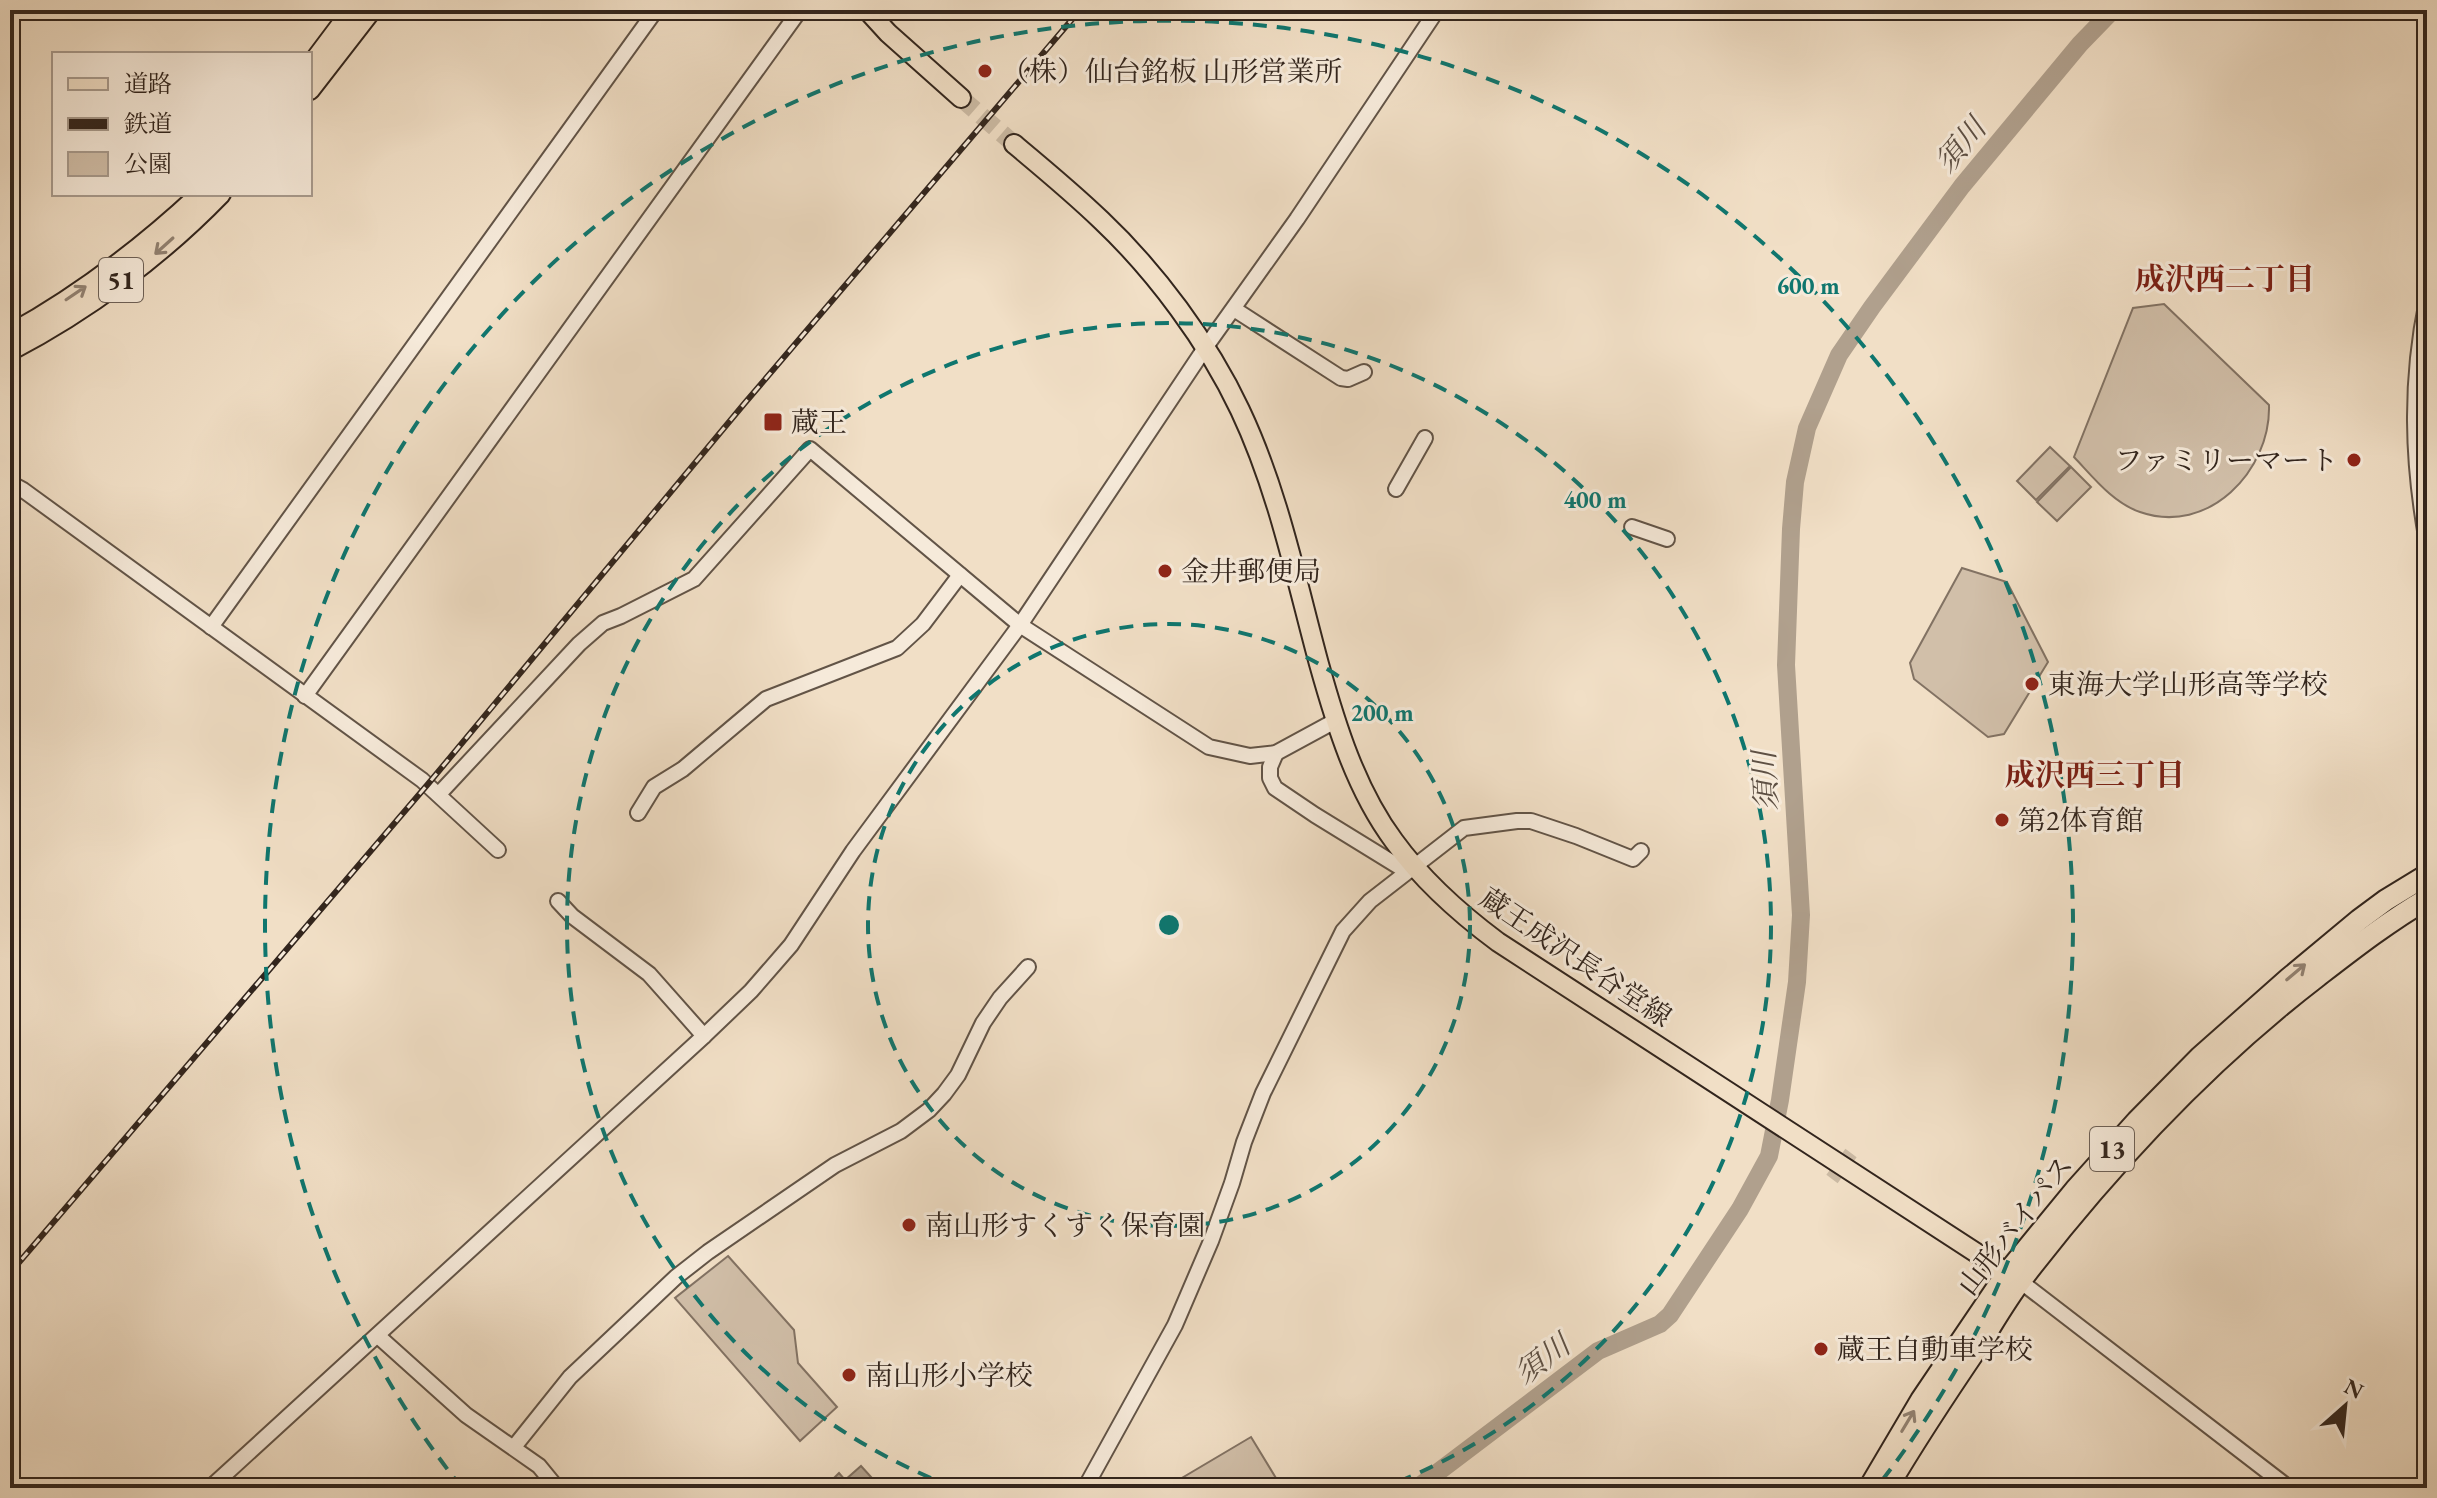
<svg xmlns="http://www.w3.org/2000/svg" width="2437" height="1498" font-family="'EB Garamond','Noto Serif JP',serif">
	<rect width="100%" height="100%" fill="#f1dfc6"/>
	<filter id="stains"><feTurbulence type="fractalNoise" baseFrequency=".0025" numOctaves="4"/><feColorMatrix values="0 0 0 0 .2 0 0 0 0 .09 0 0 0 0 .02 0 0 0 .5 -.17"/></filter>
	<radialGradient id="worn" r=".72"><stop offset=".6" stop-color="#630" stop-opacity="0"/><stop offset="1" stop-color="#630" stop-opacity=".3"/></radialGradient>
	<!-- green -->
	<g fill="#d1bfa9" stroke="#827263" stroke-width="2">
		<path d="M2164,304L2269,405C2271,471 2208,536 2140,512C2113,503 2093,477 2074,457L2133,308Z"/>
		<path d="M2050,447L2070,466L2036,500L2017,481Z"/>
		<path d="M2071,467L2091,487L2057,521L2037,502Z"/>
		<path d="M1962,568L2007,582L2048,662L2004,734L1988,737L1914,679L1910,663Z"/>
		<path d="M728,1256L794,1330L798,1363L837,1407L800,1441L675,1298Z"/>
		<path d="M1251,1437L1282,1488H1165Z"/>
	</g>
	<!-- water -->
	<path fill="#b0a08d" stroke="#7e6f60" stroke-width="2" d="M861,1466L871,1477L859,1488H830L827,1485L839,1473L845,1480Z"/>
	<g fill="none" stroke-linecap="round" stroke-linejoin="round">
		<!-- river -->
		<path stroke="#b0a08d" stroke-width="18" d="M1417,1488L1598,1351L1660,1324L1670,1315L1740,1209L1769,1156L1780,1100L1797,982L1801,915L1786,665L1791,529L1795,482L1807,428L1839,355L1872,307L1962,186L2080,44L2113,10"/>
		<!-- minor-tunnel -->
		<path stroke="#cbbaa4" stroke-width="14" stroke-dasharray="14 7" stroke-linecap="butt" d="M1832,1179L1851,1153"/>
		<!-- major-tunnel -->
		<path stroke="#cbbaa4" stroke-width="18" stroke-dasharray="18 9" stroke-linecap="butt" d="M961,98L1014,144"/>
		<!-- minor casing -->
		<g stroke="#625447" stroke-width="18">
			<g id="minor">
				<path d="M2427,300C2410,382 2412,460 2427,542"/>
				<path d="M1234,309L1341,378L1348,379L1364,372"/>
				<path d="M10,483L23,490L422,780L498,850"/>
				<path d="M1396,489L1425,438"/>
				<path d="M1632,527L1667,539"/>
				<path d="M211,627L656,10"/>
				<path d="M305,696L800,10"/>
				<path d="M1276,753L1270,767V778L1275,788L1315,815L1406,871"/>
				<path d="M439,794L579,644L603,623L621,616L694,579L810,449L1020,625L1209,747L1250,756L1276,753L1335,721"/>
				<path d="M638,813L654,787L683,769L766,699L897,648L923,624L960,575"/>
				<path d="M558,901L572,916L649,974L704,1036"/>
				<path d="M2020,1281L2289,1488"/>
				<path d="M378,1336L466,1415L539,1466L557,1488"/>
				<path d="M514,1447L570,1377L676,1277L708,1252L835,1165L901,1131L929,1110L944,1094L958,1075L983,1023L1000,998L1028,967"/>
				<path d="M210,1488L704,1036L751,991L791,945L853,851L1020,625L1205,348L1297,219L1437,10"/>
				<path d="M1085,1488L1175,1325L1211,1241L1232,1183L1244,1142L1263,1093L1343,931L1370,901L1464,828L1517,821H1531L1576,836L1633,859L1641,851"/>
			</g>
		</g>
		<!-- major casing -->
		<g stroke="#32251d" stroke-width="22">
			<g id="major">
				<path d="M867,10L888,33L961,98"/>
				<path d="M310,66L352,10"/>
				<path d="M310,90L372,10"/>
				<path d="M1014,144C1044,169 1073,193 1101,220C1155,271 1208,342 1240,410C1278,490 1296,579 1319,664C1336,725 1356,790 1394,841C1423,881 1459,913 1498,942L2018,1280"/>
				<path d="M10,334C79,296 142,248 200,194"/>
				<path d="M10,351C87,311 161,256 221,194"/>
			</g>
		</g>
		<!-- highway casing -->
		<g stroke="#32251d" stroke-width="24">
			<g id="highway">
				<path d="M1869,1488L1921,1400L2007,1273L2075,1190L2137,1121L2200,1057L2288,979L2359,920L2386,900L2427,875"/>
				<path d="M1887,1488C1916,1439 1947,1392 1979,1345C1993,1323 2006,1300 2022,1279C2108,1167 2206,1062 2318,976C2353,949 2389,921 2427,899"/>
			</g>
		</g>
		<!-- minor -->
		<use href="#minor" stroke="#f6eada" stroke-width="14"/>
		<!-- major -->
		<use href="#major" stroke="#f1dfc6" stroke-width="18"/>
		<!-- highway -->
		<use href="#highway" stroke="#f1dfc6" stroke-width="20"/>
		<!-- rail casing -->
		<g stroke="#32251d" stroke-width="6">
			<path id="rail" d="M10,1273L428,784L744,404L1080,10"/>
		</g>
		<!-- rail -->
		<use href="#rail" stroke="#f6eada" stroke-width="3" stroke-dasharray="9" stroke-linecap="butt"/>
	</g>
	<!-- one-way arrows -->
	<defs><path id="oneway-shaft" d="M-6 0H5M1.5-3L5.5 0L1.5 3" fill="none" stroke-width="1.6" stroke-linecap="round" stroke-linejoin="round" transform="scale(2)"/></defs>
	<g stroke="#928272">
		<use href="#oneway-shaft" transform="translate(164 246) rotate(138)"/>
		<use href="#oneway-shaft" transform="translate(76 293) rotate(-34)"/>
		<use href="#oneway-shaft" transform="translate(2296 972) rotate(-40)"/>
		<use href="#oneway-shaft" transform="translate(1908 1421) rotate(-59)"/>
	</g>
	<!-- distance rings -->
	<g fill="none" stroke="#0f766e" stroke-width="4" stroke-dasharray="14 10">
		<circle cx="1169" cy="925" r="301"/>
		<path d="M953 1487A602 602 0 1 1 1385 1487"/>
		<path d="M462 1488A904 904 0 1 1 1876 1488"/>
	</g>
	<!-- markers -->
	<g fill="#8f2418" stroke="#f6eada" stroke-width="3">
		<circle cx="985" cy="71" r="8"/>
		<rect x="763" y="412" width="20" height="20" rx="4"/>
		<circle cx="2354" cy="460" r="8"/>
		<circle cx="1165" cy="571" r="8"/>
		<circle cx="2032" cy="684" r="8"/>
		<circle cx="2002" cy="820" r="8"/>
		<circle cx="909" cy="1225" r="8"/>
		<circle cx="1821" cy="1349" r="8"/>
		<circle cx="849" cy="1375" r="8"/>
	</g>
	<g text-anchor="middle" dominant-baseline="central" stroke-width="6" stroke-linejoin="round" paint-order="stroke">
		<!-- shield labels -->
		<g fill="#f6eada" stroke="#6d6056" stroke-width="2">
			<rect x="99" y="258" width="44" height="44" rx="6"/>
			<rect x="2090" y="1127" width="44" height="44" rx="6"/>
		</g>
		<g font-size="26" font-weight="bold" fill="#32251d">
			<text x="121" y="280">51</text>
			<text x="2112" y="1149">13</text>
		</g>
		<!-- poi labels -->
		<g font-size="28" fill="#32251d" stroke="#f6eada" text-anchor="start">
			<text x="1001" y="71">（株）仙台銘板 山形営業所</text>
			<text x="791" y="422">蔵王</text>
			<text x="2338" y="460" text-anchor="end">ファミリーマート</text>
			<text x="1181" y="571">金井郵便局</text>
			<text x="2048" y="684">東海大学山形高等学校</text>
			<text x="2018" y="820">第2体育館</text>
			<text x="925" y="1225">南山形すくすく保育園</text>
			<text x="1837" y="1349">蔵王自動車学校</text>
			<text x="865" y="1375">南山形小学校</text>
		</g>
		<!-- street labels -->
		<g font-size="28" fill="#32251d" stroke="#f6eada">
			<text transform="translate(1576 957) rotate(34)">蔵王成沢長谷堂線</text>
			<text transform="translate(2015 1225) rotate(-52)">山形バイパス</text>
		</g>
		<!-- water labels -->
		<g font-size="30" font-style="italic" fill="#5e5044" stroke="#f6eada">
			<text transform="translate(1960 145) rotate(-50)">須川</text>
			<text transform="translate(1765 781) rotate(-93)">須川</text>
			<text transform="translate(1542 1359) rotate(-37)">須川</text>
		</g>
		<!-- neighbourhood labels -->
		<g font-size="30" font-weight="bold" fill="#7a1f14" stroke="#f6eada">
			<text x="2225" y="278">成沢西二丁目</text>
			<text x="2095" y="774">成沢西三丁目</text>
		</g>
	</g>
	<circle cx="1169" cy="925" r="12" fill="#0f766e" stroke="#f6eada" stroke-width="4"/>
	<g font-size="24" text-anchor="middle" font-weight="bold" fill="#0f766e" stroke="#f6eada" stroke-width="6" stroke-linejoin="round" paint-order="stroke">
		<text x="1808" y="294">600 m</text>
		<text x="1595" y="508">400 m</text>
		<text x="1382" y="721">200 m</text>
	</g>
	<!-- margin -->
	<rect width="2437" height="1498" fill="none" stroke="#f1dfc6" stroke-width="40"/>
	<rect x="12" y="12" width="2413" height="1474" fill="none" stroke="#32251d" stroke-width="4"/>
	<rect x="20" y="20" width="2397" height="1458" fill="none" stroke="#32251d" stroke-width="2"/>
	<!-- legend -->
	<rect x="52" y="52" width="260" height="144" fill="#f6eada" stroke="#a89b8e" stroke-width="2"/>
	<rect x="68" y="78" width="40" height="12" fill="#f1dfc6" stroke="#a89b8e" stroke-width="2"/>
	<text x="124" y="92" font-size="24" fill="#32251d">道路</text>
	<rect x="68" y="118" width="40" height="12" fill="#32251d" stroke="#a89b8e" stroke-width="2"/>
	<text x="124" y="132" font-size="24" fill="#32251d">鉄道</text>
	<rect x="68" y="152" width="40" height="24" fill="#d1bfa9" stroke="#a89b8e" stroke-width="2"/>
	<text x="124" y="172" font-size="24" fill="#32251d">公園</text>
	<!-- north arrow -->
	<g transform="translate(2345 1406) rotate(27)" stroke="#f6eada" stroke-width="6" paint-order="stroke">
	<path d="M0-6L14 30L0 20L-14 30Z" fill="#32251d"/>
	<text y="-12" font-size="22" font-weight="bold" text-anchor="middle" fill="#32251d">N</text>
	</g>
	<rect width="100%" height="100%" filter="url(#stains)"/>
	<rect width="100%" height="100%" fill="url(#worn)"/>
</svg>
